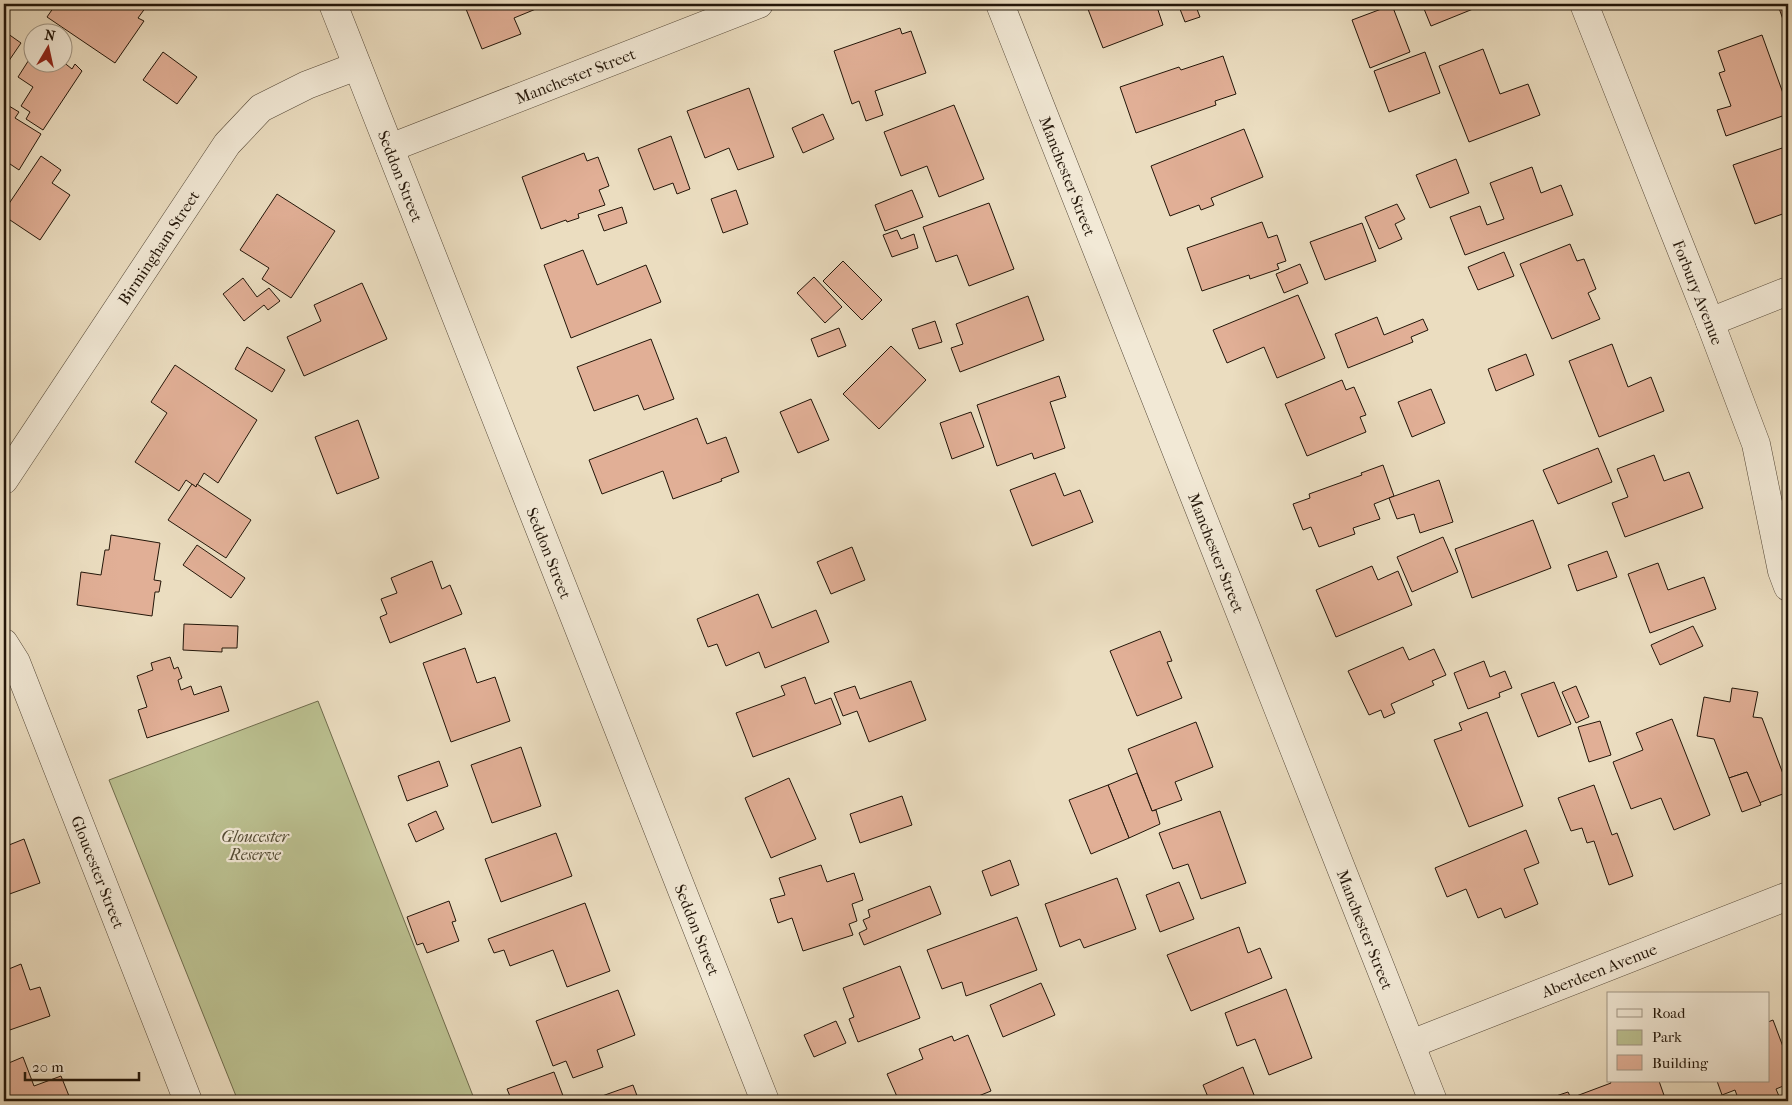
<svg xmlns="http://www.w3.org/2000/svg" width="1792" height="1105" font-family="'IM FELL French Canon',serif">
	<rect width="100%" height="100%" fill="#ebddc0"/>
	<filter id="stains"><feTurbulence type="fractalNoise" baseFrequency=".004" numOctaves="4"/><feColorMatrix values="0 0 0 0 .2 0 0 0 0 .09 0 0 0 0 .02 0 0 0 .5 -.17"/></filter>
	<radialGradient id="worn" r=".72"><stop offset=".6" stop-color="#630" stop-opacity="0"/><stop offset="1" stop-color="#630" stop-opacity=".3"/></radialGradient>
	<!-- green -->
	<path fill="#bbc090" stroke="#6f6b4c" d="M318,701L475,1101H238L109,780Z"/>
	<!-- building -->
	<g fill="#e1af96" stroke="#231609">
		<path d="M56,4H141L146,7L138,18L144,21L115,63L47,17Z"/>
		<path d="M464,4H548L514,18L521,34L482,49Z"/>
		<path d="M1086,4H1164L1165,7L1158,10L1163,25L1103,48Z"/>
		<path d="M1178,4H1195L1200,17L1185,22Z"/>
		<path d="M1422,4H1471L1473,9L1431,26Z"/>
		<path d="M1392,5L1410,52L1370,68L1352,20Z"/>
		<path d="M1788,5V34L1779,8Z"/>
		<path d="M900,28L902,34L911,31L926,73L875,91L883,115L866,121L859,101L852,104L834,51Z"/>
		<path d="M4,31L21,43L4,68Z"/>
		<path d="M1762,35L1788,107V114L1726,136L1717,110L1731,106L1719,73L1725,71L1718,51Z"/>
		<path d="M1483,49L1500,94L1528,84L1540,115L1469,142L1439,66Z"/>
		<path d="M163,52L197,77L177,104L143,80Z"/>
		<path d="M1425,52L1440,93L1389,112L1374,71Z"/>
		<path d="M32,55V62L62,61L72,69L75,64L82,71L43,130L26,119L30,112L21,106L33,87L18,77Z"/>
		<path d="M1223,56L1236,94L1215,101L1216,105L1136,133L1120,87L1179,67L1181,70Z"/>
		<path d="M749,88L774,157L738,170L729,148L705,158L687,111Z"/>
		<path d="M4,103L19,112L15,118L41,134L19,170L4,160Z"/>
		<path d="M954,105L984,179L939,197L927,166L901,176L884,132Z"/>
		<path d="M823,114L834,139L803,153L792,128Z"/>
		<path d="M1244,129L1263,177L1211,198L1214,205L1201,210L1199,205L1170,216L1151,166Z"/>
		<path d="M671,136L690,189L677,194L673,183L654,190L638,149Z"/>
		<path d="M1788,146V212L1755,224L1733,165Z"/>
		<path d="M584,153L587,161L598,157L609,186L599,190L605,205L578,214L579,218L567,222L566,220L541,229L522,177Z"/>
		<path d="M41,156L61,170L52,183L70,195L40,240L4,216V211Z"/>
		<path d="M1456,159L1469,193L1430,208L1416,175Z"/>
		<path d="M1532,167L1541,193L1561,185L1573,215L1465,255L1450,217L1480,206L1487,225L1504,219L1490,183Z"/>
		<path d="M736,190L748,224L723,233L711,199Z"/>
		<path d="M912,190L923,217L885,231L875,205Z"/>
		<path d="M277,194L335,231L291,298L262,279L269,268L240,250Z"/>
		<path d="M989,203L1014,269L969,286L957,255L936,262L923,227Z"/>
		<path d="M1397,204L1405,219L1395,224L1402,239L1379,249L1365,217Z"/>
		<path d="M622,207L627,223L604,231L598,215Z"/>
		<path d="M1262,222L1268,238L1277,235L1286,261L1277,264L1279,269L1250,279L1249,275L1202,291L1187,248Z"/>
		<path d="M1362,223L1376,261L1325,280L1310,242Z"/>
		<path d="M897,230L901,239L914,234L918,248L892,257L883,235Z"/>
		<path d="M1570,244L1577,261L1584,259L1596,289L1588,293L1600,319L1552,339L1520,264Z"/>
		<path d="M583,250L597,285L646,265L661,302L571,338L544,265Z"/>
		<path d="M1504,252L1514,276L1478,290L1468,267Z"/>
		<path d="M843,261L882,300L862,320L823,281Z"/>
		<path d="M1300,264L1308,283L1284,293L1276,274Z"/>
		<path d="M814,277L842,307L825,323L797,293Z"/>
		<path d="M243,278L257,297L269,288L280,301L268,310L264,305L244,321L223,294Z"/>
		<path d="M362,283L387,339L304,376L287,337L321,321L314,305Z"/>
		<path d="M1298,295L1325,358L1277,378L1264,347L1227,363L1213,330Z"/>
		<path d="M1028,296L1044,340L960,372L951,348L963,344L956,324Z"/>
		<path d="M1377,317L1384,335L1423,319L1428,330L1411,337L1413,342L1348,368L1335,334Z"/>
		<path d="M935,321L942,342L919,349L912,329Z"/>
		<path d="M839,328L846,346L818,357L811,339Z"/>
		<path d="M651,339L674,399L644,410L638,395L594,411L577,367Z"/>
		<path d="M1612,344L1628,387L1651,377L1664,411L1599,437L1569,361Z"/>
		<path d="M891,346L926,380L879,429L843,394Z"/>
		<path d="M247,347L285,370L272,392L235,369Z"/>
		<path d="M1526,354L1534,375L1496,391L1488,369Z"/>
		<path d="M175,365L257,420L218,483L204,473L196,487L186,480L179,491L135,462L167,413L151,402Z"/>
		<path d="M1059,376L1066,397L1050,402L1065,448L1034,459L1032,453L997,466L977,405Z"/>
		<path d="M1342,380L1346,390L1354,387L1366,415L1360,417L1366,432L1307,456L1285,404Z"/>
		<path d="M1431,389L1445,423L1412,437L1398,402Z"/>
		<path d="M811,399L829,440L798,453L780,412Z"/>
		<path d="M971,412L984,447L952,459L940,423Z"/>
		<path d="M697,418L707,444L726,437L739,472L721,479L722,481L673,499L663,471L602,494L589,460Z"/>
		<path d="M358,420L379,478L337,494L315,437Z"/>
		<path d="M1598,448L1612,482L1558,504L1543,470Z"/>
		<path d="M1654,455L1664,481L1689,472L1703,508L1625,537L1612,503L1628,497L1617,469Z"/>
		<path d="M1383,465L1394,496L1374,504L1380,519L1353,528L1355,534L1319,547L1311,527L1303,530L1293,504L1310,498L1309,494L1362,475L1361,473Z"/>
		<path d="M1055,473L1064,496L1080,490L1093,522L1032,546L1010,490Z"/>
		<path d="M1439,480L1453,522L1420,533L1414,514L1397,519L1389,498Z"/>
		<path d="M192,484L196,487L197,484L251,520L226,558L168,520Z"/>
		<path d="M1533,520L1551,568L1472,598L1455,549Z"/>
		<path d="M111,535L160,543L154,580L161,581L159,592H155L152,616L77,605L81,572L101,575L105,550H109Z"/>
		<path d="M1443,537L1458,572L1412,592L1397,557Z"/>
		<path d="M197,545L245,578L231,598L183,565Z"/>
		<path d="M852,547L865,580L831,594L817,562Z"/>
		<path d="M1607,551L1617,577L1577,591L1568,565Z"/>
		<path d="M432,561L442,589L450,585L462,614L390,643L380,617L387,614L381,599L397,593L391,578Z"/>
		<path d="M1658,563L1668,590L1704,577L1716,609L1650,633L1628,574Z"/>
		<path d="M1372,566L1378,580L1398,571L1412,605L1336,637L1316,590Z"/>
		<path d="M758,594L772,628L816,610L829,642L765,668L759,652L726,666L717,644L708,647L697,619Z"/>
		<path d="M184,624L238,626L237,648H222V652L183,650Z"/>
		<path d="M1693,626L1703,646L1660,665L1651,645Z"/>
		<path d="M1160,631L1172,661L1167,662L1182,698L1137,716L1110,651Z"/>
		<path d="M1403,647L1409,660L1434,649L1446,675L1432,681L1434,685L1391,704L1395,713L1384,718L1381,710L1369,715L1348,671Z"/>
		<path d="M465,648L477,683L495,677L510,721L451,742L423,663Z"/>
		<path d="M170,657L174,669L178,667L182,678L178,680L181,690L191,686L194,695L221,686L229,711L147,738L138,710L147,707L137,676L153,670L151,663Z"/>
		<path d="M1484,661L1490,677L1505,671L1512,688L1499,693L1500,697L1468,709L1454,673Z"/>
		<path d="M805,677L815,704L831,698L841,724L753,757L736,713L785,695L781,686Z"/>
		<path d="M911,681L926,720L869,742L857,711L843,716L834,693L855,686L860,699Z"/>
		<path d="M1554,682L1571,724L1538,737L1521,694Z"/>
		<path d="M1576,686L1589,717L1576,723L1562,692Z"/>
		<path d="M1732,688L1758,692L1753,717L1762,718L1788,787V792L1759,803L1747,772L1729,778L1714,739L1697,736L1704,697L1730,702Z"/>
		<path d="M1487,712L1523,806L1469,827L1434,740L1462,730L1459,723Z"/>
		<path d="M1672,719L1710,815L1674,830L1661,798L1631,809L1613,762L1643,750L1636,733Z"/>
		<path d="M1600,721L1611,755L1589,762L1578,727Z"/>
		<path d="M1196,722L1213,767L1175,782L1182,800L1152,811L1128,749Z"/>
		<path d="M521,747L541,806L492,823L471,765Z"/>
		<path d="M439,761L448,786L407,801L398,776Z"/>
		<path d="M1747,772L1761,805L1742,812L1729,778Z"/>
		<path d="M1137,773L1152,811L1156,810L1160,824L1129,838L1108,785Z"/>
		<path d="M789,778L816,839L771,858L745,798Z"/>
		<path d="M1108,785L1129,838L1091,854L1069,800Z"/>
		<path d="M1594,785L1612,835L1617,833L1633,876L1609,885L1594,841L1587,843L1582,828L1571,831L1558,798Z"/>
		<path d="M902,796L912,825L860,843L850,814Z"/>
		<path d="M436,811L444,829L416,842L408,824Z"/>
		<path d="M1220,811L1246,883L1201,899L1188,864L1173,869L1159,833Z"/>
		<path d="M1526,830L1539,863L1524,869L1538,904L1505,918L1501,908L1478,918L1466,889L1447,897L1435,868Z"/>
		<path d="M556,833L572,876L501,902L485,859Z"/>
		<path d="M24,839L40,883L4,896V847Z"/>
		<path d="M1010,860L1019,885L991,896L982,871Z"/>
		<path d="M821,865L827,882L854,873L863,900L852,904L857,921L849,924L853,935L803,951L792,918L778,923L770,899L785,895L779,878Z"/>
		<path d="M1117,878L1136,929L1084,948L1080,939L1060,947L1045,904Z"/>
		<path d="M1179,882L1194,919L1160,932L1146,895Z"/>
		<path d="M930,886L941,914L864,945L859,933L867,929L863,920L870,917L868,910Z"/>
		<path d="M449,901L456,921L452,922L459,941L427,953L423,943L417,945L407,917Z"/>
		<path d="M585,903L610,971L567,987L553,950L510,966L504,950L494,953L488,939Z"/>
		<path d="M1017,917L1037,970L966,996L962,982L942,989L927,950Z"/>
		<path d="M1239,927L1248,953L1260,948L1272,978L1191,1011L1167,955Z"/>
		<path d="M21,964L30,990L40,987L50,1016L4,1032V971Z"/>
		<path d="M900,966L920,1018L858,1042L849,1019L854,1017L843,988Z"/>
		<path d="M1041,983L1055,1015L1003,1037L990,1005Z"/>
		<path d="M1286,989L1312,1058L1269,1075L1255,1039L1237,1046L1225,1013Z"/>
		<path d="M618,990L635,1035L597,1050L603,1067L573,1078L566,1061L553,1066L536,1021Z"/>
		<path d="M1773,1020L1788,1060V1084L1776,1089L1781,1101H1739L1735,1090L1722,1095L1717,1081H1768V1022Z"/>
		<path d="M836,1021L846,1043L814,1057L804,1035Z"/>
		<path d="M968,1035L991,1091L966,1101H899L887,1074L923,1059L919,1049L952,1036L954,1041Z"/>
		<path d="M23,1057L34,1086L61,1076L71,1101H4V1065Z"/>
		<path d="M1243,1067L1256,1100L1253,1101H1198L1208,1097L1203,1085Z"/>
		<path d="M554,1072L565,1101H512L507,1089Z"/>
		<path d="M1610,1081H1659L1666,1101H1541L1568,1092L1571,1098L1611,1083Z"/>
		<path d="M633,1085L639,1101H588Z"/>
	</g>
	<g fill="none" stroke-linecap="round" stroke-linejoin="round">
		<!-- street casing -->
		<g stroke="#554837" stroke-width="29">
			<g id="street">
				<path id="s1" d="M333,4L765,1101"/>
				<path id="s2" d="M1000,4L1433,1101"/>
				<path id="s3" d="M1584,4L1710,322L1756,444L1782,571L1788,587"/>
				<path id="s4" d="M390,148L759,4"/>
				<path d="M1710,322L1788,291"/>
				<path id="s5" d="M4,480L227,144L261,108L307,85L357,66"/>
				<path id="s6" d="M4,643L16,662L188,1101"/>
				<path id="s7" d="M1411,1044L1788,896"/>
			</g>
		</g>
		<!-- street -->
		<use href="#street" stroke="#f2e9d6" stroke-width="28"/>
	</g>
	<g text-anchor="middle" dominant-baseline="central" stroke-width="4.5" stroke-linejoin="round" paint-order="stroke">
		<!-- street labels -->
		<g font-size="16" fill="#231609" stroke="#f2e9d6">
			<text stroke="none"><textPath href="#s4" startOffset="199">Manchester Street</textPath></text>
			<text stroke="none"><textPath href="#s1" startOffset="185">Seddon Street</textPath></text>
			<text stroke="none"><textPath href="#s2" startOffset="185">Manchester Street</textPath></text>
			<text stroke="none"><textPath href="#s5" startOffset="279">Birmingham Street</textPath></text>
			<text stroke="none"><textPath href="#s3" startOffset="310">Forbury Avenue</textPath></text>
			<text stroke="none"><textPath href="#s1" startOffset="590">Seddon Street</textPath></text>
			<text stroke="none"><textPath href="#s2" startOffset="590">Manchester Street</textPath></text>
			<text stroke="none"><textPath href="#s6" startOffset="248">Gloucester Street</textPath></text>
			<text stroke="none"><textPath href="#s1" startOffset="995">Seddon Street</textPath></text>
			<text stroke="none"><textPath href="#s2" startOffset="995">Manchester Street</textPath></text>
			<text stroke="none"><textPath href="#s7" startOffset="202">Aberdeen Avenue</textPath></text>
		</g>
		<!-- park labels -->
		<g font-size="16" font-style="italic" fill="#514932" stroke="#f2e9d6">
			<text x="255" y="836">Gloucester<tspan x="255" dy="18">Reserve</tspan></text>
		</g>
	</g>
	<!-- margin -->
	<rect width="1792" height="1105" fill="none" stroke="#ebddc0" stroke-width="20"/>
	<rect x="5" y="5" width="1782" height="1095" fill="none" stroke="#231609" stroke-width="2.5"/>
	<rect x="10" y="10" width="1772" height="1085" fill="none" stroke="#231609"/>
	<!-- legend -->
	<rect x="1607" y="992" width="162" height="90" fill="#f2e9d6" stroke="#9f9584"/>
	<rect x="1617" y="1009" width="25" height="8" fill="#f2e9d6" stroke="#9f9584"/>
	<text x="1652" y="1018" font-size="15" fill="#231609">Road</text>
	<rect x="1617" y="1030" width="25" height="15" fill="#bbc090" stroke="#9f9584"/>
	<text x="1652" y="1042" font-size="15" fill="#231609">Park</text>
	<rect x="1617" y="1055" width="25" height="15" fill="#e1af96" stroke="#9f9584"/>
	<text x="1652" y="1068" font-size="15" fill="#231609">Building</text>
	<!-- north arrow -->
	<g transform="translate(48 48) rotate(9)"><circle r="24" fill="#f2e9d6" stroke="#9f9584"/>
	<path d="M0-4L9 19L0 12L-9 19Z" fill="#8f2418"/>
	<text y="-8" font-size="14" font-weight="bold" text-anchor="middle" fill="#231609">N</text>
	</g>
	<!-- scale -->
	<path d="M25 1072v8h114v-8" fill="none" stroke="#231609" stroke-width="2.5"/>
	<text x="32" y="1072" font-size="15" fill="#231609" stroke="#f2e9d6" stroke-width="4" paint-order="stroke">20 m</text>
	<rect width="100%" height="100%" filter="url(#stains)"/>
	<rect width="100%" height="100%" fill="url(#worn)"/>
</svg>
